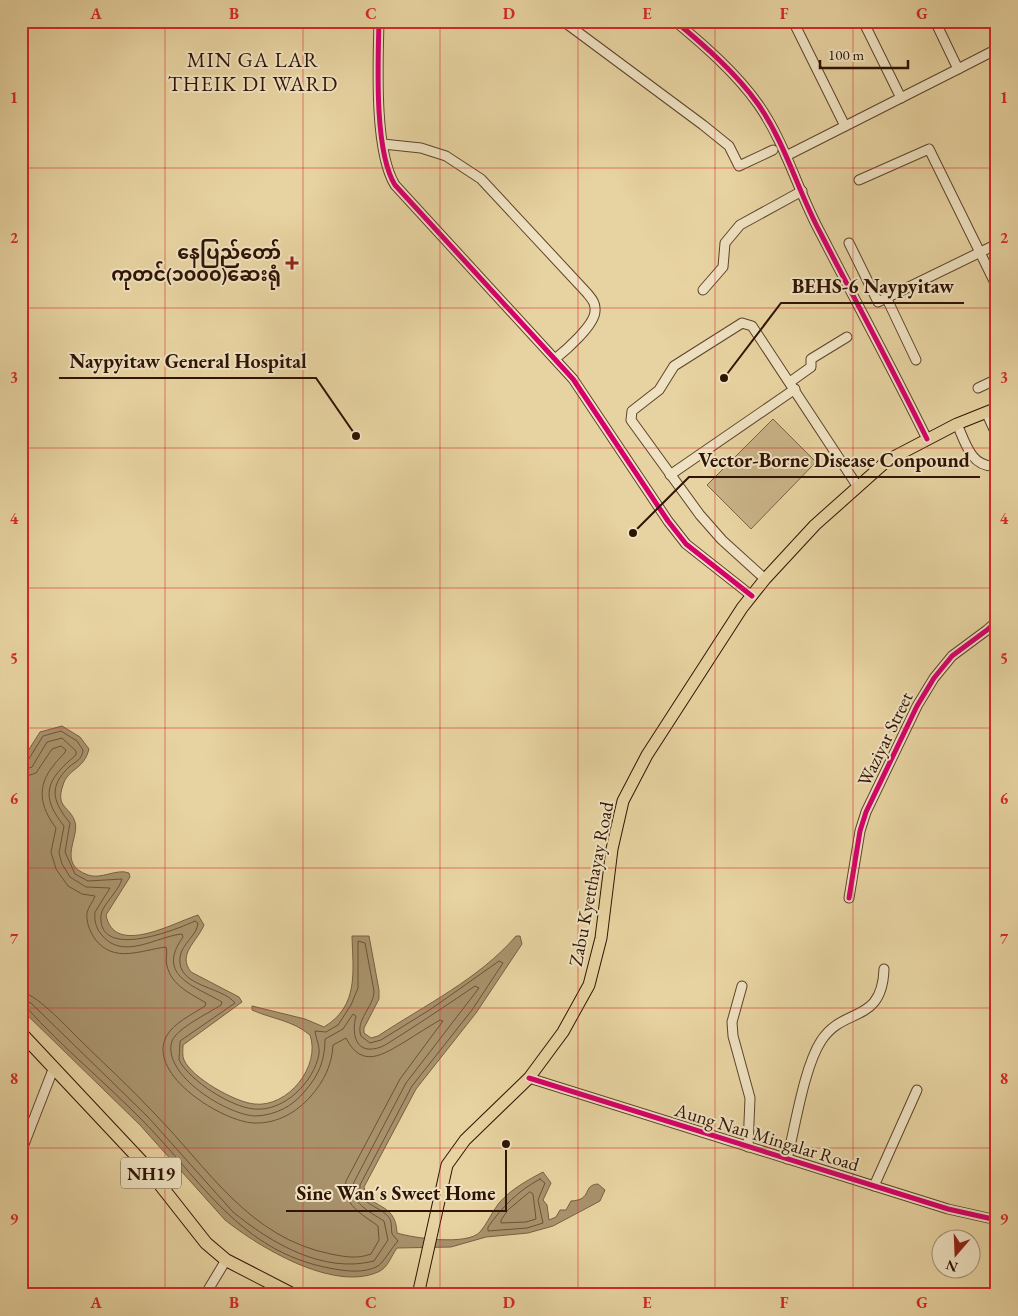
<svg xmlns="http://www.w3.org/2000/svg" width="1018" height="1316" font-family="'EB Garamond','Noto Sans Myanmar',serif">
	<rect width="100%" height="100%" fill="#e7d3a1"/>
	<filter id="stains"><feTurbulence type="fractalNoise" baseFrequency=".004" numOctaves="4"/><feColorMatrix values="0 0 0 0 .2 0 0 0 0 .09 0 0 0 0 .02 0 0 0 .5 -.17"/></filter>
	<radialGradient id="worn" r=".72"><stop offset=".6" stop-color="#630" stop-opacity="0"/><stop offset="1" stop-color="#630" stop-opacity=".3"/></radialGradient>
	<!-- green -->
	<path fill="#c8b286" stroke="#7c6245" d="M773,419L816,462L751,529L707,485Z"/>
	<!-- water -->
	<path fill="#a8926c" stroke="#785f42" d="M62,726L80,737L89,749C84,770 68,768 63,785C55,808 70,806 75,822C80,837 56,864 88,875C101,880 117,868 129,873L130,877L106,915C114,957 173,923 198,915L204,925C197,942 177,954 191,972L239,997L242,1002L183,1045C183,1049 182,1056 184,1060C192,1078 235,1102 254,1104C288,1108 321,1066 310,1035C292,1020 272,1019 252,1010V1006L305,1019L324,1027C359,1006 353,972 352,936H369L379,990V999L364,1028V1033L371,1038L378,1036C425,1005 479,979 516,936H520L522,944L476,1013L416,1089L364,1187C367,1210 396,1200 397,1233C413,1238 467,1246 480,1232C487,1224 492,1212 499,1203C511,1189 528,1180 543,1172L551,1183L543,1200L547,1205L549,1220L556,1217L560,1210H566L571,1201C593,1200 582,1185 598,1184L605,1190L600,1201L553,1226L528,1233L486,1237L451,1247L397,1248C391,1256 388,1268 378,1272C333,1292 259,1247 225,1220L140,1125L21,1009V762L40,732Z"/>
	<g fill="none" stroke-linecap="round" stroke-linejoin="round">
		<!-- shore -->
		<g stroke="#6c5238" stroke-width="1">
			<path d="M21,765L27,762L43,736L61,731L77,741L83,750C82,760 76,761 69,767C47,788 54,803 70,823L65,852L75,874L88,881L122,879C119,891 102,905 101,915C97,961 176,930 195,921L198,923C197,936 182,943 180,957C176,987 222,986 235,1003L180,1041L179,1060C190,1081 231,1107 254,1109C284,1112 314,1082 319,1054C320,1046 316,1039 315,1031L326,1032L338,1025L351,1005L358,988V941L365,943L374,991C374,1007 355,1020 361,1036L370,1043L381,1040L431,1009L499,961L503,963L472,1010L412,1086L360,1185C358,1206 381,1205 390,1219C392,1223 391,1229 392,1234L398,1241C393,1246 383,1263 378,1266C364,1274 344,1271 329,1268C240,1251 202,1181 143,1121C106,1083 63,1048 27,1008L21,1006"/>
			<path d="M21,771L32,767L47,742L62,738L76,751V755C47,779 39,795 64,826L59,853L62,864L70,877L86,887L110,888L95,912C94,920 96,928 101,934C122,962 157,936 182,934L183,937C155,976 195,986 222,1002L221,1005C209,1013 177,1028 172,1041C161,1075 229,1116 256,1116C276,1115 293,1106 305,1091C319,1075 325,1060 325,1039L343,1029L353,1014L356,1016C351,1035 356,1056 381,1047C388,1044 394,1039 401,1035C426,1019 450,1003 475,986L479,988L406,1083L354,1182C348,1202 370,1212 384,1221L388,1240L374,1261C323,1274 271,1243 233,1212L148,1117L31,1003L21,1000"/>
			<path d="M21,778L36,773L52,749L61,746L66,750C64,755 57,760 54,765C36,786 40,807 56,828L51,852L56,869L68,886L82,894L95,896C93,902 88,907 87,913C86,922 90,932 95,939C114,964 141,950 166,947C168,953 165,960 167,966C172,986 190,993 206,1003L205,1006C193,1014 173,1023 166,1037C147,1075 223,1122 254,1123C277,1124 297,1112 311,1096C324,1081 332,1065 333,1045L346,1038C362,1070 384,1054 406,1041C417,1034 428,1027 440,1020L443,1021L400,1079L346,1181C342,1205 362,1214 378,1226L379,1240L371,1254C358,1259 345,1257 331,1254C249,1238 208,1168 154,1113C129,1086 102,1062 76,1036C65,1025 35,993 21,992"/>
			<path d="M540,1179L545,1183L538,1200L543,1223L527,1228L488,1231V1227C503,1206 518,1191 540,1179Z"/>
			<path d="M530,1192L533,1194L536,1219L526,1222L501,1223V1220L508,1210Z"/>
		</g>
		<!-- minor casing -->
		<g stroke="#5d432b" stroke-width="11">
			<g id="minor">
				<path d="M379,21C378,63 374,151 395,185L573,379L668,521L686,544L752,596"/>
				<path d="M563,21L703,125L729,146L739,166L773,150"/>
				<path d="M675,21C705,46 736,73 758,104C786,144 798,192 821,234C856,302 893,370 927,439"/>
				<path d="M793,21L845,126"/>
				<path d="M863,21L901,98"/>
				<path d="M935,21L958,69L997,49"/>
				<path d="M383,144L421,148L446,156L481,179L587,293C591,298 596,303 595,311C595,325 565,351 555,359"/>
				<path d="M786,156L958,69"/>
				<path d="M859,180L929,149L997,287"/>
				<path d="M849,243L878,302L997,244"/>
				<path d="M703,290L723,267L725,243L740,225L802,191"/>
				<path d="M887,299L916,360"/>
				<path d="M790,382L811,367V359L847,337"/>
				<path d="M978,388L997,379"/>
				<path d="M986,412L997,436"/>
				<path d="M957,424C965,442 971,467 994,466L997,463"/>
				<path d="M670,475L795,389"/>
				<path d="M765,579L722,540L700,515L631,420L632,411L659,390L674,366L742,323L752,326L858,487"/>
				<path d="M849,898L860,831L866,812L917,706L934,678L952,656L987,630L997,621"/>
				<path d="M742,986L732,1022L733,1036L750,1098L748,1147"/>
				<path d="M529,1078L948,1209L997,1220"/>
				<path d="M21,1152L54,1067"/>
				<path d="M787,1159C795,1128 804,1067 821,1041C843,1006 882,1025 884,969"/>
				<path d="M874,1186L917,1090"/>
				<path d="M205,1295L226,1260"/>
			</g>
		</g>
		<!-- major casing -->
		<g stroke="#2f1304" stroke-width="13">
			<path id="major" d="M418,1295L447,1165L465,1140L529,1078L563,1032L589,985L601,938L612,849L623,801L647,755L742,608L765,579L815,525L888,460L957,424L997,408"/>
		</g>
		<!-- highway casing -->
		<g stroke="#2f1304" stroke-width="14">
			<path id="highway" d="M21,1033L143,1163L206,1243L226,1260L294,1295"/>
		</g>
		<!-- minor -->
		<use href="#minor" stroke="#efe2c2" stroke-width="9"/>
		<!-- major -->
		<use href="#major" stroke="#e7d3a1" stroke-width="11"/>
		<!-- highway -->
		<use href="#highway" stroke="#e7d3a1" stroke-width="12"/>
		<!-- cycleway casing -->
		<g stroke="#efe2c2" stroke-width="8">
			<g id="cycleway">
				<path d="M379,21C378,63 374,151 395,185L573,379L668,521L686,544L752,596"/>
				<path d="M675,21C705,46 736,73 758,104C786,144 798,192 821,234C856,302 893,370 927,439"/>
				<path d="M849,898L860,831L866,812L917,706L934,678L952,656L987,630L997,621"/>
				<path d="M529,1078L948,1209L997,1220"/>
			</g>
		</g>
		<!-- cycleway -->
		<use href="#cycleway" stroke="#d6006c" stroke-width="5"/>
	</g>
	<!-- grid -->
	<path fill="none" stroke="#d62828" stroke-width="1" stroke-opacity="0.55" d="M165,21V1295M303,21V1295M440,21V1295M578,21V1295M715,21V1295M853,21V1295M21,168H997M21,308H997M21,448H997M21,588H997M21,728H997M21,868H997M21,1008H997M21,1148H997"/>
	<!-- markers -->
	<path fill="#8f2418" stroke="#efe2c2" stroke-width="2" d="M289.5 255.5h5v5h5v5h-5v5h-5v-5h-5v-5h5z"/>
	<g text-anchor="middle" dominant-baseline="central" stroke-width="4" stroke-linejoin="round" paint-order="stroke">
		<!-- shield labels -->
		<rect fill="#efe2c2" stroke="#69513d" stroke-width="1" x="121" y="1157.5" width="60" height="31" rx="4"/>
		<g font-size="18" font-weight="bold" fill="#2f1304">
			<text x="151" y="1173">NH19</text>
		</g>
		<!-- poi labels -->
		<g font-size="19" font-weight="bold" fill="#2f1304" stroke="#efe2c2" text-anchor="end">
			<text x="281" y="252">နေပြည်တော်<tspan x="281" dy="22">ကုတင်(၁၀၀၀)ဆေးရုံ</tspan></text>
		</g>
		<!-- street labels -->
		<g font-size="19" fill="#2f1304" stroke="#efe2c2">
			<text transform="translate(885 739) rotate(-64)">Waziyar Street</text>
			<text transform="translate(591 884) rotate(-79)">Zabu Kyetthayay Road</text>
			<text transform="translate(767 1137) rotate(17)">Aung Nan Mingalar Road</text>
		</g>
		<!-- quarter labels -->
		<g font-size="21" letter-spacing="1" fill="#2f1304" stroke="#efe2c2">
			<text x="253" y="59">MIN GA LAR<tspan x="253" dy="24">THEIK DI WARD</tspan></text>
		</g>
	</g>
	<!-- callouts -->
	<path fill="none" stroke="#2f1304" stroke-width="2" d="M724 378L781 303H964M356 436L316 378H59M633 533L689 477H980M506 1144L506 1211H286"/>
	<g fill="#2f1304" stroke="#efe2c2" stroke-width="2">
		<circle cx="724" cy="378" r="5"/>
		<circle cx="356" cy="436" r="5"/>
		<circle cx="633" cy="533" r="5"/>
		<circle cx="506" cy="1144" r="5"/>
	</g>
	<g font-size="20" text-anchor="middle" font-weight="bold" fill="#2f1304" stroke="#efe2c2" stroke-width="4" stroke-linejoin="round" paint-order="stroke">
		<text x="873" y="293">BEHS-6 Naypyitaw</text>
		<text x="188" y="368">Naypyitaw General Hospital</text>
		<text x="834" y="467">Vector-Borne Disease Conpound</text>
		<text x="396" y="1200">Sine Wan´s Sweet Home</text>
	</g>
	<!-- margin -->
	<rect width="1018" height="1316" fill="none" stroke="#e7d3a1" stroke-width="55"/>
	<!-- north arrow -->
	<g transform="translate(956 1254) rotate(199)"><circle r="24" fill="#efe2c2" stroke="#a28f76"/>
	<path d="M0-4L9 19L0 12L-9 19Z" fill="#8f2418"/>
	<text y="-8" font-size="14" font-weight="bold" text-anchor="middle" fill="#2f1304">N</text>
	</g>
	<!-- scale -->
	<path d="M820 60v8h88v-8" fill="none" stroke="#2f1304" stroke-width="2.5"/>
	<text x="828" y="60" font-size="15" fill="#2f1304" stroke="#efe2c2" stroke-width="4" paint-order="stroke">100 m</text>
	<rect x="28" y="28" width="962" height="1260" fill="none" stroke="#d62828" stroke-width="2"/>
	<g font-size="16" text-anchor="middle" font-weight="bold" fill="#d62828">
		<text x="96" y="19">A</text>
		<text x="234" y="19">B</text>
		<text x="371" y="19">C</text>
		<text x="509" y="19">D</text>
		<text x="647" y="19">E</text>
		<text x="784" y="19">F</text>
		<text x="922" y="19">G</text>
		<text x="14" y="103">1</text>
		<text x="1004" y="103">1</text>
		<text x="14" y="243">2</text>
		<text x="1004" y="243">2</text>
		<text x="14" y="383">3</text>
		<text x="1004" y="383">3</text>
		<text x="14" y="524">4</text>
		<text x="1004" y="524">4</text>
		<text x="14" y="664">5</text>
		<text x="1004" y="664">5</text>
		<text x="14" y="804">6</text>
		<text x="1004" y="804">6</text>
		<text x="14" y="944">7</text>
		<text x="1004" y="944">7</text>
		<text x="14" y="1084">8</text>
		<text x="1004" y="1084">8</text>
		<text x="14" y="1224">9</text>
		<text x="1004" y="1224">9</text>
		<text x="96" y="1308">A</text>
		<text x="234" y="1308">B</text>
		<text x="371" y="1308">C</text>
		<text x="509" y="1308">D</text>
		<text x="647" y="1308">E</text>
		<text x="784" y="1308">F</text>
		<text x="922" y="1308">G</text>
	</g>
	<rect width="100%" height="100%" filter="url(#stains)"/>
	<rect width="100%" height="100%" fill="url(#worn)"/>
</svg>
